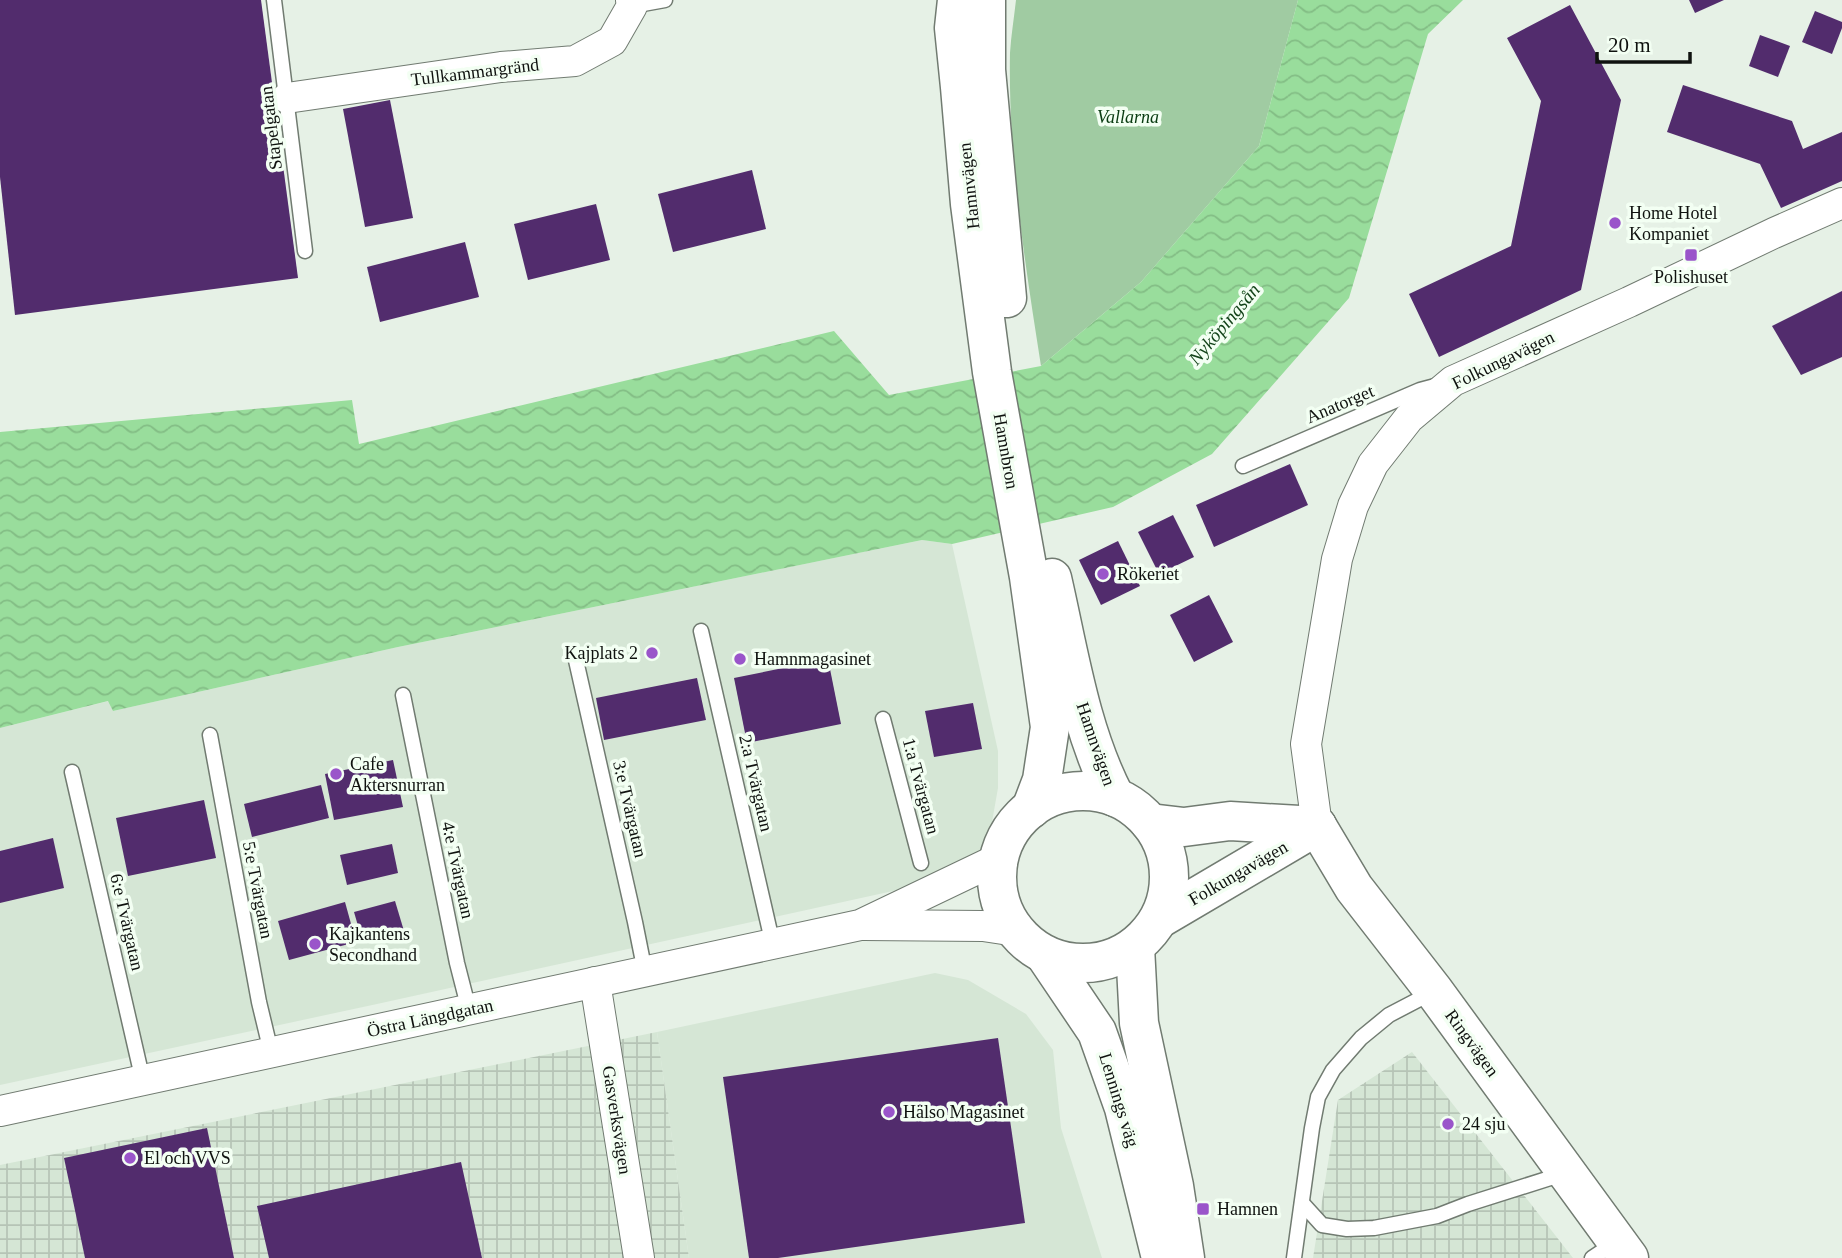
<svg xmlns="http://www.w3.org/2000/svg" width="1842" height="1258" font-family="Georgia,serif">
	<defs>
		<pattern id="industrial-grid" width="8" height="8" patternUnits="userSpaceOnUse" patternTransform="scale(1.75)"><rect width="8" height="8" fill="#d5e6d5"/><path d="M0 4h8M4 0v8" fill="none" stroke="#b6c4b6"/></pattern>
		<pattern id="water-waves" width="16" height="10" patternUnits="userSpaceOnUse" patternTransform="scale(1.75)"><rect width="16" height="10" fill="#99dd9c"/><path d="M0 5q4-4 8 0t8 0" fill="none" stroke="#83bd85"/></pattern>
	</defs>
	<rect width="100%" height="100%" fill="#e6f1e6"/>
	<!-- built -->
	<g fill="#d5e6d5">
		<path d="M922,540L952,544L998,751V788L989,839L975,856L934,882L377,1004L0,1085V728L109,701L113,711L398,647Z"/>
		<path d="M935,973L968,980L1026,1014L1053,1050L1061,1128L1102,1258H689L657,1032Z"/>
	</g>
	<!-- industrial -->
	<g fill="url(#industrial-grid)">
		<path d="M657,1032L689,1258H0V1165Z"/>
		<path d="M1412,1052L1573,1258H1313L1338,1100Z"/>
	</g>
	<!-- green -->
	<path fill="#a0cba2" d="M1016,0H1298L1259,146L1141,282L1041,366C1025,263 1008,158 1010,53C1011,36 1014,18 1016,0Z"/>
	<!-- water -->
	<path fill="url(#water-waves)" d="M1298,0H1463L1428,34L1349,298L1212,454L1113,507L952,544L922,540L398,647L113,711L108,701L0,728V432L352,400L359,444L834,331L889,395L1041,366L1141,282L1259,146Z"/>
	<!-- building -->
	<g fill="#522c6d">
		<path d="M0,0H261L298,278L15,315L0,177Z"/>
		<path d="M1689,0H1724L1695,13Z"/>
		<path d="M1570,5L1621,100L1581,290L1439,357L1409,294L1511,246L1541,101L1507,38Z"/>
		<path d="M1815,11L1842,22V28L1832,54L1802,42Z"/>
		<path d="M1760,35L1790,46L1778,77L1749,66Z"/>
		<path d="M1683,85L1792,121L1803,149L1842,132V181L1781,208L1760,164L1667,132Z"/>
		<path d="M390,100L413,218L365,227L343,109Z"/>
		<path d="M752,170L766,229L673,252L658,194Z"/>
		<path d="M596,204L610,260L528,280L514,224Z"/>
		<path d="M465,242L479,297L380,322L367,267Z"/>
		<path d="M1842,291V357L1801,375L1772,326Z"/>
		<path d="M1290,464L1308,505L1214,547L1196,505Z"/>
		<path d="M1173,515L1194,557L1159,574L1138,532Z"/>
		<path d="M1118,541L1140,586L1101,605L1079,560Z"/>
		<path d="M1209,595L1233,642L1194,662L1170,615Z"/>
		<path d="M828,659L841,724L747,743L734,678Z"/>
		<path d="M697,678L706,720L604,740L596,698Z"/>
		<path d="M973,703L982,749L934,757L925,711Z"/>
		<path d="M393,760L403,807L334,820L325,774Z"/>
		<path d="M321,785L329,818L252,837L244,804Z"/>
		<path d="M204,800L216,858L128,876L116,818Z"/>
		<path d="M53,838L64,888L0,903V851Z"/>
		<path d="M392,844L398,873L347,885L340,855Z"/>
		<path d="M395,901L404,931L363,943L354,912Z"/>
		<path d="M345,902L356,942L289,960L278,921Z"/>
		<path d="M998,1038L1025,1223L778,1258H749L723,1077Z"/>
		<path d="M207,1128L234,1258H85L64,1158Z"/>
		<path d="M461,1162L482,1258H269L257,1206Z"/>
	</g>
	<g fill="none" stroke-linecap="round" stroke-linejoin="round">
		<!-- lane casing -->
		<g stroke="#717b71" stroke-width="17">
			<g id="lane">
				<path d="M274,0L305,251"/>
				<path d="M632,6L665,0"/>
				<path d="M1243,466L1420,390L1435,386"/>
				<path d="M701,631L773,945"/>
				<path d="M575,656L635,922L645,972"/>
				<path d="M403,695L457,963L469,1010"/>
				<path d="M883,719L921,863"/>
				<path d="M210,735L259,1002L271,1052"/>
				<path d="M72,772L143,1081"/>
				<path d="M1302,1203L1322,1225L1347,1229L1374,1228L1437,1216L1468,1204L1566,1173"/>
				<path d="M1294,1258L1312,1128L1318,1097L1333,1070L1361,1038L1389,1015L1433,992"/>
				<path d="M1592,1258L1616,1242"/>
			</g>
		</g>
		<!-- street casing -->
		<g stroke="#717b71" stroke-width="32">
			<g id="street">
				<path d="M287,98L501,67L575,61L612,41L632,6L631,0"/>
				<path d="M1317,826L1306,744L1337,559L1353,506L1373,464L1409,418L1453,381L1629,302L1774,233L1842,203"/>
				<path d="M864,925L983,926L1016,931"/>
				<path d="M595,982L639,1258"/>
				<path d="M0,1111L860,925L1000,858"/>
			</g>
		</g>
		<!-- secondary casing -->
		<g stroke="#717b71" stroke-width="41">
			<g id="secondary">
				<path d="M957,0L954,28L960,87L970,204L992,372L1029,577L1050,727L1042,780L1031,809"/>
				<path d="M986,0V70L1007,298"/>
				<path d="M1052,578C1069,652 1080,730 1115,797"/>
				<circle cx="1083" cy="877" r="86"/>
				<path d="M1150,823L1184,827L1230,821L1317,826"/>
				<path d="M1317,826L1354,888L1434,991L1629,1258"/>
				<path d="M1159,919L1317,826"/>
				<path d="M1135,947L1139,1023L1174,1186L1185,1258"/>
				<path d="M1045,955L1097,1032L1124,1108L1161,1258"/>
			</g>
		</g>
		<!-- lane -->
		<use href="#lane" stroke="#fff" stroke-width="14"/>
		<!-- street -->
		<use href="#street" stroke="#fff" stroke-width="30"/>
		<!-- secondary -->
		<use href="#secondary" stroke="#fff" stroke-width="38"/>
	</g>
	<!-- markers -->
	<g fill="#9a55ca" stroke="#f3fff3" stroke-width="2.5">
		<circle cx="1615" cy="223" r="7"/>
		<rect x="1684" y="248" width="14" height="14" rx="3.5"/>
		<circle cx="1103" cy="574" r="7"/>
		<circle cx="652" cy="653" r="7"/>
		<circle cx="740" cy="659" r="7"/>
		<circle cx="336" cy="774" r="7"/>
		<circle cx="315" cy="944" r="7"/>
		<circle cx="889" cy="1112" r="7"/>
		<circle cx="1448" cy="1124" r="7"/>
		<circle cx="130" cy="1158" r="7"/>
		<rect x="1196" y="1202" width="14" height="14" rx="3.5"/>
	</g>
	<g text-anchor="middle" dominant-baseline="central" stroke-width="7" stroke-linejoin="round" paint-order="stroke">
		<!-- street labels -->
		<g font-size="18" fill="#0f120f" stroke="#f3fff3">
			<text transform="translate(475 72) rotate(-7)">Tullkammargränd</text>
			<text transform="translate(271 128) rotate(-97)">Stapelgatan</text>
			<text transform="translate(969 186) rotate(-96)">Hamnvägen</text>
			<text transform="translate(1503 360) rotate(-26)">Folkungavägen</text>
			<text transform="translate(1340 404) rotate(-23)">Anatorget</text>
			<text transform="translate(1006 451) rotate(80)">Hamnbron</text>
			<text transform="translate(1096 744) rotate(71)">Hamnvägen</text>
			<text transform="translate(756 783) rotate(77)">2:a Tvärgatan</text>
			<text transform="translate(921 786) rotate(75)">1:a Tvärgatan</text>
			<text transform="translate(630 809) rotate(77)">3:e Tvärgatan</text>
			<text transform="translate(458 870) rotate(78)">4:e Tvärgatan</text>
			<text transform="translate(1238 873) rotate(-30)">Folkungavägen</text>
			<text transform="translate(258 890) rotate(79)">5:e Tvärgatan</text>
			<text transform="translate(127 922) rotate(77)">6:e Tvärgatan</text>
			<text transform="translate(430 1018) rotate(-12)">Östra Längdgatan</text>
			<text transform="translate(1472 1043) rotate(54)">Ringvägen</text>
			<text transform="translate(1119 1100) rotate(73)">Lennings väg</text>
			<text transform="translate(617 1120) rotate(81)">Gasverksvägen</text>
		</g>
		<!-- park labels -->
		<g font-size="18" font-style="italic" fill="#093b11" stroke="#f3fff3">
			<text x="1128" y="117">Vallarna</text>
		</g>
		<!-- poi labels -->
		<g font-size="18" fill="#0f120f" stroke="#f3fff3" text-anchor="start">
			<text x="1629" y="213">Home Hotel<tspan x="1629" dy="21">Kompaniet</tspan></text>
			<text x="1691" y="277" text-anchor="middle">Polishuset</text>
			<text x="1117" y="574">Rökeriet</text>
			<text x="638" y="653" text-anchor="end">Kajplats 2</text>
			<text x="754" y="659">Hamnmagasinet</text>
			<text x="350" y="764">Cafe<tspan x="350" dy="21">Aktersnurran</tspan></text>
			<text x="329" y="934">Kajkantens<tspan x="329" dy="21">Secondhand</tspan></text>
			<text x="903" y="1112">Hälso Magasinet</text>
			<text x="1462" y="1124">24 sju</text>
			<text x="144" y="1158">El och VVS</text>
			<text x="1217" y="1209">Hamnen</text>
		</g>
		<!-- water labels -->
		<g font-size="19" font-style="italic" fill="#14441a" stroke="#f3fff3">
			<text transform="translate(1224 324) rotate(-50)">Nyköpingsån</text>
		</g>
	</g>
	<!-- scale -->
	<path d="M1597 52v10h93v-10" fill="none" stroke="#0f120f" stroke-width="3.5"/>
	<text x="1608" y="52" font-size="21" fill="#0f120f" stroke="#f3fff3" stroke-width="5" paint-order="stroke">20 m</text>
</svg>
